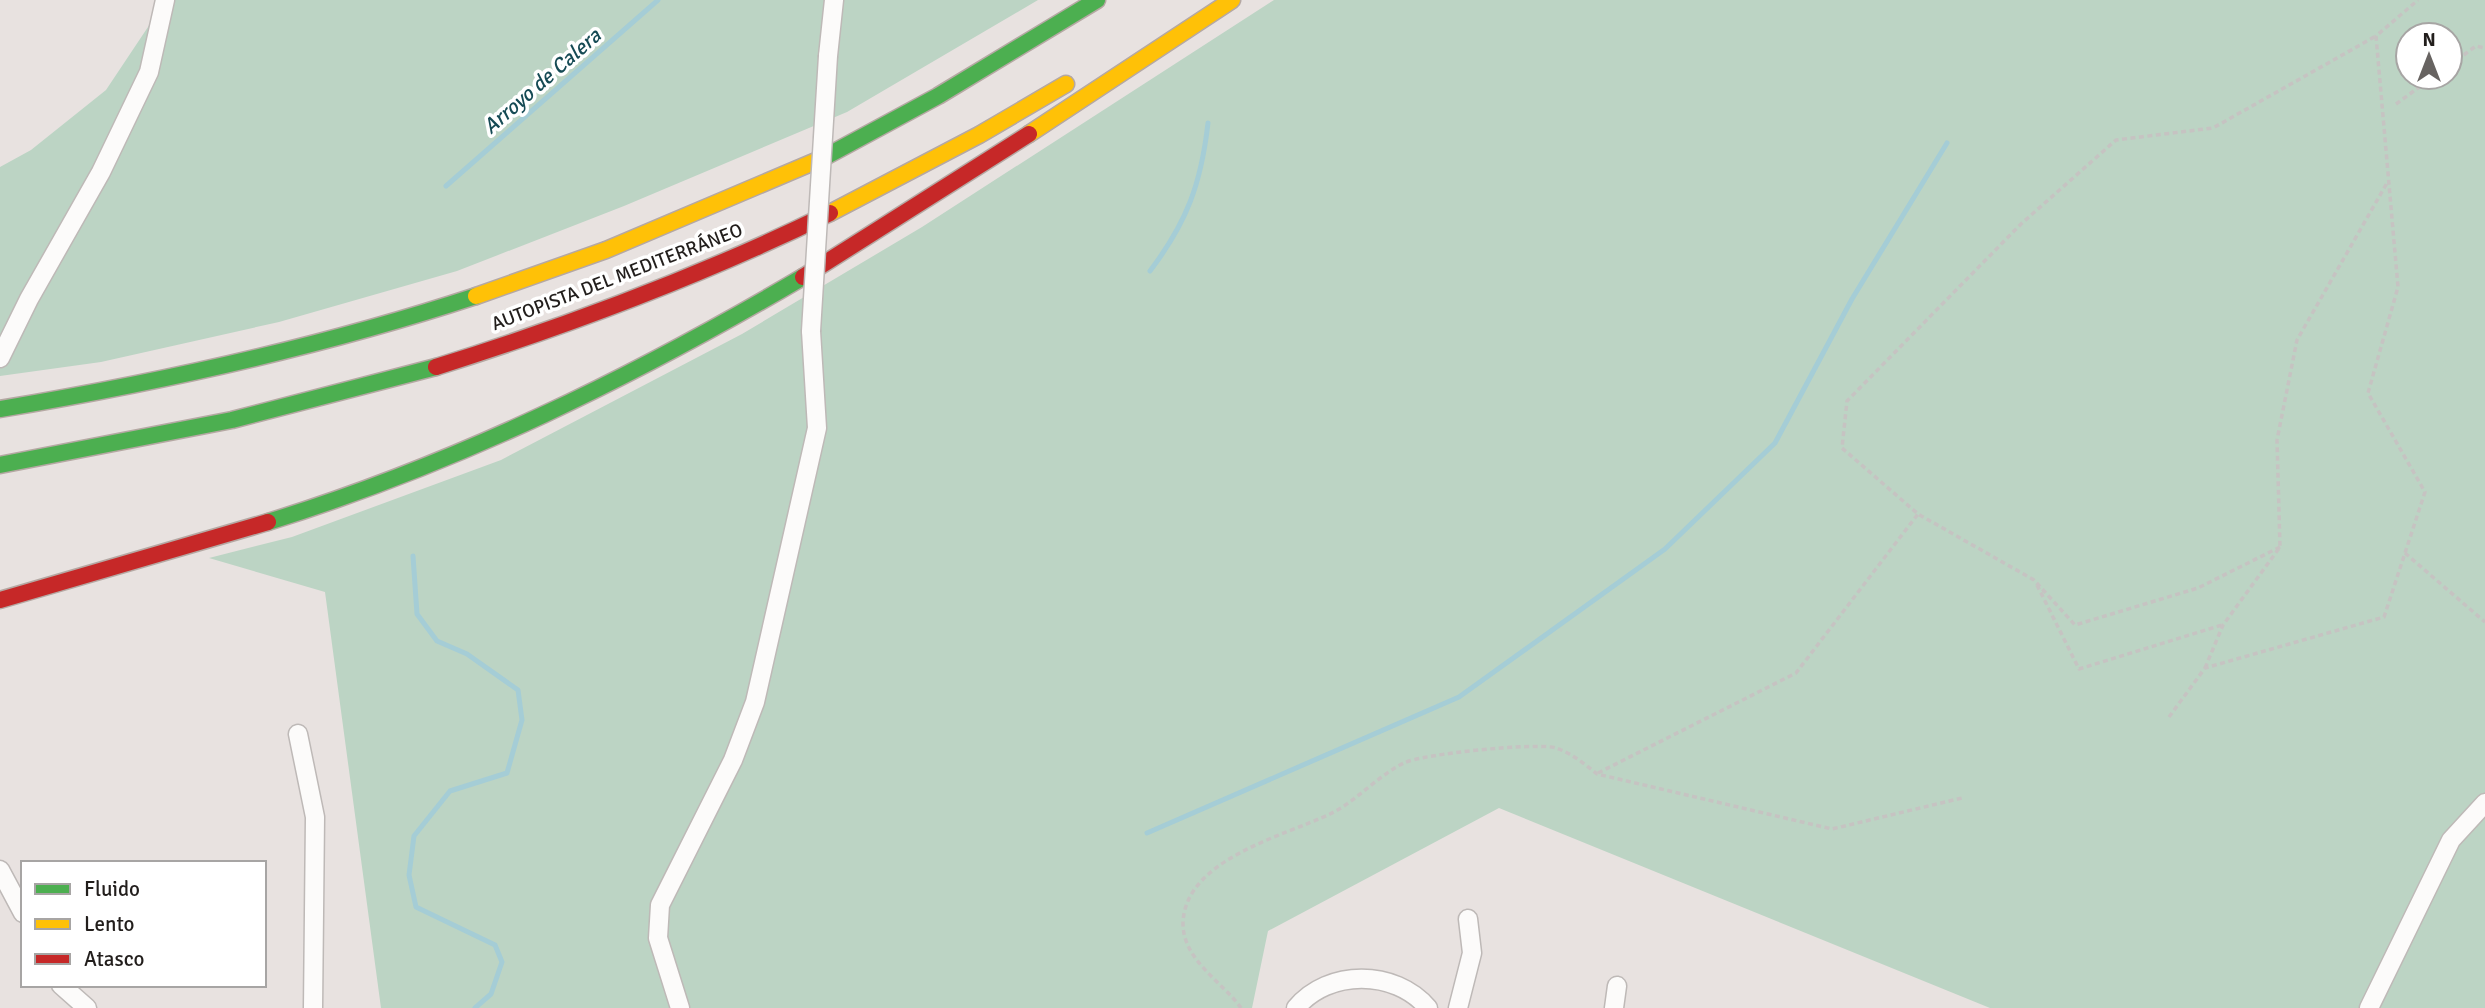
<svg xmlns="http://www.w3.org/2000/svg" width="2485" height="1008" font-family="Signika,sans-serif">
	<rect width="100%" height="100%" fill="#e8e2e0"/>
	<!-- green -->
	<g fill="#bcd4c4" fill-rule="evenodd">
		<path d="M166,0H1038L847,112L624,206L457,271L279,322L101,362L0,376V167L31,150L106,90Z"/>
		<path d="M1274,0H2485V1008H1990L1499,808L1268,931L1252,1008H381L325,592L209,558L292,537L501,460L742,334L922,227ZM2408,35H2450V77H2408Z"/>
	</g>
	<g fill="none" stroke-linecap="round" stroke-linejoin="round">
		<!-- stream -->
		<g stroke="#a5cdd6" stroke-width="5">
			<path d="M446,186L658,0"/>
			<path d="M1150,271C1187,222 1201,184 1208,123"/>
			<path d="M413,556L417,614L437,641L467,654L518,690L522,720L507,773L450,791L414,836L409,875L416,907L495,945L502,962L491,994L475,1008"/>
			<path d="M1147,833L1459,697L1665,549L1775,443L1852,299L1947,143"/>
		</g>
		<!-- street casing -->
		<g stroke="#beb9b7" stroke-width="21">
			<g id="street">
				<path d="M828,56L834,0"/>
				<path d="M0,358L29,299L101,172L149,72L165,0"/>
				<path d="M298,734L315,817L313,1008"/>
				<path d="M0,870L23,913"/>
				<path d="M61,985L87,1008"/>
				<path d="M680,1008L658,938L660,905L733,760L755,702L817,428L811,331"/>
				<path d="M1296,1008C1328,969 1395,969 1428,1008"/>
				<path d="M1458,1008L1472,953L1468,919"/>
				<path d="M1614,1008L1617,986"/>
				<path d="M2369,1008L2451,840L2485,803"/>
			</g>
		</g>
		<!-- fast casing -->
		<g stroke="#b5a8a3" stroke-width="19">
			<g id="fast">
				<path d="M823,158L938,96L1097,0"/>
				<path d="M0,409C162,382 321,347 476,296"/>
				<path d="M0,465L232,420L436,367"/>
				<path d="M268,522C458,463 633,377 803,277"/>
			</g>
		</g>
		<!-- slow casing -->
		<g stroke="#b5a8a3" stroke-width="19">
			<g id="slow">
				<path d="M1029,134L1232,0"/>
				<path d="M830,213L979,135L1066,84"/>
				<path d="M476,296L606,250L823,158"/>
			</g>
		</g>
		<!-- jam casing -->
		<g stroke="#b5a8a3" stroke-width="19">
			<g id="jam">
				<path d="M803,277L1029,134"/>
				<path d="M436,367C570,325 703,275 830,213"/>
				<path d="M0,600L268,522"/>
			</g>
		</g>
		<!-- path -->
		<g stroke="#c6c3c2" stroke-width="3.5" stroke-dasharray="5 3.5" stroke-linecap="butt">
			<path d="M2450,65L2476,46L2485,48"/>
			<path d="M2396,104L2433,77"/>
			<path d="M2280,547L2198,588L2075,625L2034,580L1918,514L1842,448L1847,401L2021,224L2116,140L2213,128L2376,36"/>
			<path d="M2405,553L2485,622"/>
			<path d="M2037,585L2079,669L2222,625"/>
			<path d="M2205,668L2223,625L2280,547L2277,440L2297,340L2387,183"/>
			<path d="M2169,717L2205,668L2384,617L2425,492L2368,393L2398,287L2376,36L2418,0"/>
			<path d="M1598,773L1796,673L1918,514"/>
			<path d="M1241,1008C1222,981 1182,960 1183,922C1186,859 1284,836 1330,814C1357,801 1377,776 1404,763C1421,754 1538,742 1556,748C1571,753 1585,764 1597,774L1832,829L1962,798"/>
		</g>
		<!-- street -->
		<use href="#street" stroke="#fcfbfa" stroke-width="18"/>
		<!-- fast -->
		<use href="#fast" stroke="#4caf50" stroke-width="16"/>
		<!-- slow -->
		<use href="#slow" stroke="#ffc107" stroke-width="16"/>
		<!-- jam -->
		<use href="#jam" stroke="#c62828" stroke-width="16"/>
		<!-- street-bridge casing -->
		<g stroke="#beb9b7" stroke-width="21" stroke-linecap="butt">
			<path id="street-bridge" d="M811,331L828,56"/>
		</g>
		<!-- street-bridge -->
		<use href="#street-bridge" stroke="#fcfbfa" stroke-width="18"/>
	</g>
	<g text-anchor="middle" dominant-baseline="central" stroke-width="7" stroke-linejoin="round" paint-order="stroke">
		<!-- street labels -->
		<g font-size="19" fill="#221e1c" stroke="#fff">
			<text transform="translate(617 277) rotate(-21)">AUTOPISTA DEL MEDITERRÁNEO</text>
		</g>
		<!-- water labels -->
		<g font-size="21" font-style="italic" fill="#154a54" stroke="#fff">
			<text transform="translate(542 81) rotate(-41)">Arroyo de Calera</text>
		</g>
	</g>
	<!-- legend -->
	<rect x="21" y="861" width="245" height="126" fill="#ffffff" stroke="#a7a5a4" stroke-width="2"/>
	<rect x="35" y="884" width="35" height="10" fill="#4caf50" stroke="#a7a5a4" stroke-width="2"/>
	<text x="84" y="896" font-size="21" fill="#221e1c">Fluido</text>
	<rect x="35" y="919" width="35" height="10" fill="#ffc107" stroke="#a7a5a4" stroke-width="2"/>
	<text x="84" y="931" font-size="21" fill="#221e1c">Lento</text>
	<rect x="35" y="954" width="35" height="10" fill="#c62828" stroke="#a7a5a4" stroke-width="2"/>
	<text x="84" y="966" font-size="21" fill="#221e1c">Atasco</text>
	<!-- north arrow -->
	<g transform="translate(2429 56)"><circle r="33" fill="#ffffff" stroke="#a7a5a4" stroke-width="2"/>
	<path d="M0-5L12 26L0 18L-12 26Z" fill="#676361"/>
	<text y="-10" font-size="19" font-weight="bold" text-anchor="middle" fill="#221e1c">N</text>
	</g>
</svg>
